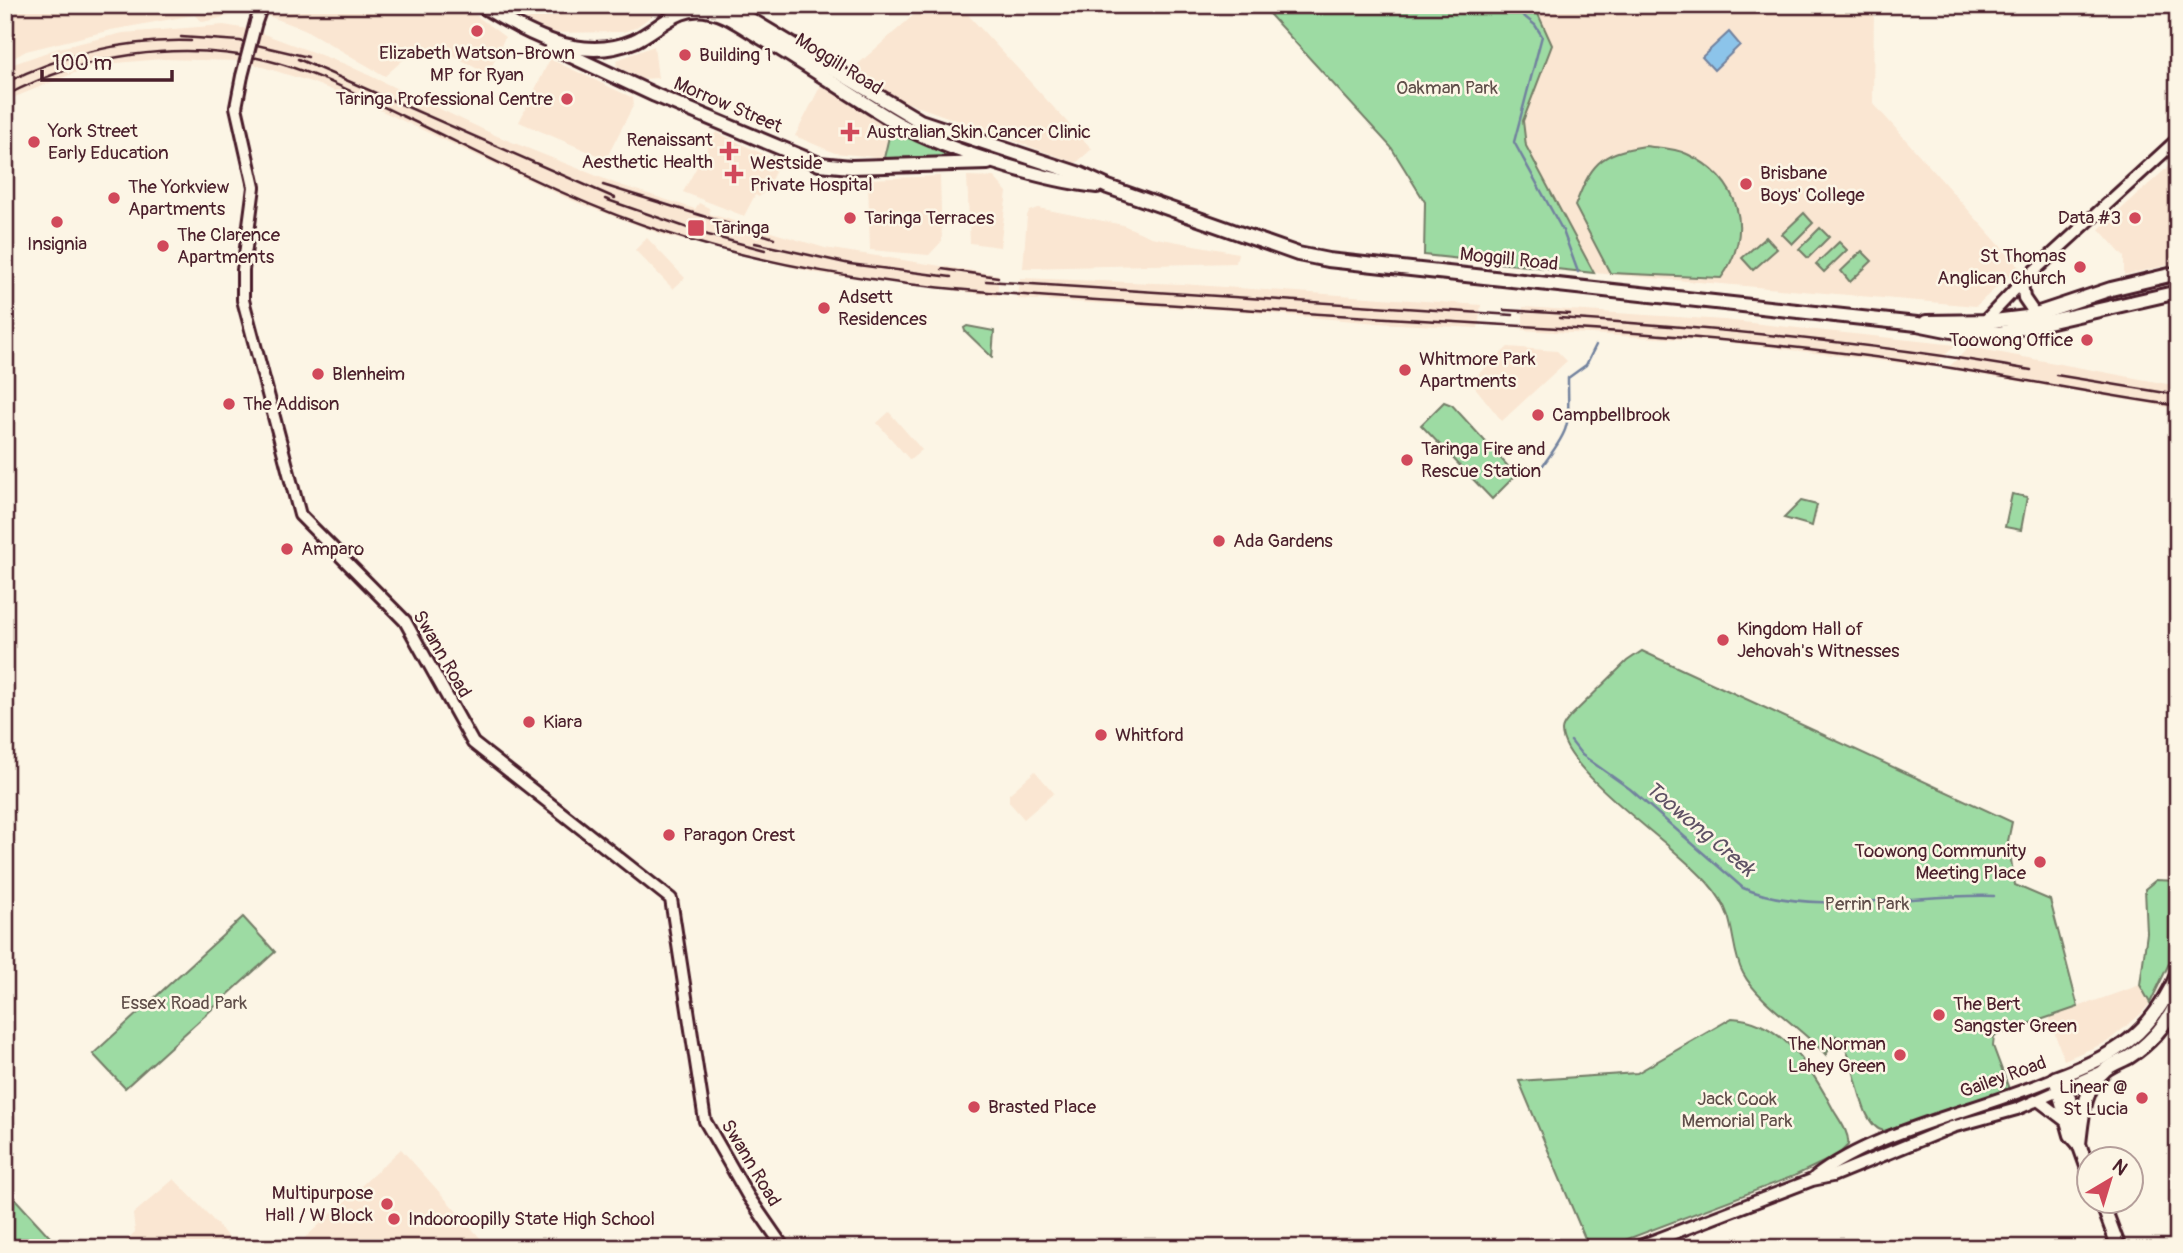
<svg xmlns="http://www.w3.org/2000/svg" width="2183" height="1253" font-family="Pangolin,sans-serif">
	<rect width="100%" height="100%" fill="#fcf5e5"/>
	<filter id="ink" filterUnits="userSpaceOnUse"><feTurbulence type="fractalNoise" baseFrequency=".0143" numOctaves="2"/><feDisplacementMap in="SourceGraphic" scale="14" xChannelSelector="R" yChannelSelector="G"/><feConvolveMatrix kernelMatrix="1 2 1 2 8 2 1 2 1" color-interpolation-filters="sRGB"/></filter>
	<g filter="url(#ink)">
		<!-- built -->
		<g fill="#fae6d2">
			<path d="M27,5H242L241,13L203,22L194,15L111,30L26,51L5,63V11Z"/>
			<path d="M272,5H462L505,37L488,75L444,50L438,57L420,45L385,76L304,29L268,16Z"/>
			<path d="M503,5H667L635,28L623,32L547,33Z"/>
			<path d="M925,5H959L1092,149L1076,163L897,99L858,75L857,65Z"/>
			<path d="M1534,5H1874L1873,103L2019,267L1976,306L1594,273L1526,146L1523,121L1552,45Z"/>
			<path d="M224,25L248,29L240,61L162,59L94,65L5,101V67L59,48L123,33Z"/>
			<path d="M261,33L345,64L497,136L617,184L695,209L699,203L709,208L710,214L825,248L999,275L997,296L816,273L666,236L571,200L363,102L311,82L253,64Z"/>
			<path d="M654,46L658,78L642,79L616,66L617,60Z"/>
			<path d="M550,59L633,98L634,104L606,159L519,122Z"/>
			<path d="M822,83L891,128L884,158L835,153L795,136Z"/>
			<path d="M716,132L780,162L766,190L759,197L755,195L744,216L683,192Z"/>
			<path d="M2178,158V263L2124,275V257L2099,229Z"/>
			<path d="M940,176L942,241L929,255L870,250L868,179Z"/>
			<path d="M967,176L994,177L1007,192L1000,247L970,243Z"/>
			<path d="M1038,208L1123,225L1151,237L1238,253L1236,263L1023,268L1027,216L1029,211Z"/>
			<path d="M647,238L685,278L673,289L635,250Z"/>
			<path d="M1020,278L1182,284L1481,305L1478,328L1378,323L1239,311L1018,299Z"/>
			<path d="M1523,307L1724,320L1956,345L1932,367L1725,342L1523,330Z"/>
			<path d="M1508,347L1557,351L1567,361L1502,421L1474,386L1477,375Z"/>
			<path d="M1969,347L2178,386V409L1947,369Z"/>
			<path d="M889,412L922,450L910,460L877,423Z"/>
			<path d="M1035,771L1054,793L1024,819L1009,802V794Z"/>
			<path d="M2140,985L2150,1003L2141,1014L2107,1042L2064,1060L2049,1017Z"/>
			<path d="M401,1149L489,1248H294Z"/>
			<path d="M174,1179L204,1210L238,1248H118L135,1232L133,1214Z"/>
		</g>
		<!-- green -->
		<g fill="#9ddba3" stroke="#747d67" stroke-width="2">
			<path d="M1283,5H1534L1552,45L1523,121L1526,146L1594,273L1424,255L1425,202L1391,147L1270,15Z"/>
			<path d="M891,128L966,154L965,156L884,158Z"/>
			<path d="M1645,146C1658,148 1675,148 1687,154C1740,178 1755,232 1721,278L1610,273L1575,206C1591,165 1598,153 1645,146Z"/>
			<path d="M1804,213L1813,223L1792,244L1782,234Z"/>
			<path d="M1820,228L1829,237L1808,258L1799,249Z"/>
			<path d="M1766,237L1777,249L1753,270L1742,258Z"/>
			<path d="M1839,242L1847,250L1824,272L1816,264Z"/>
			<path d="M1862,251L1872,261L1850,282L1841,271Z"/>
			<path d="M967,326L994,331L992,357L965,331L964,328Z"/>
			<path d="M1444,402L1452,405L1516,475L1492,499L1421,425Z"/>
			<path d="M2012,494L2027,497L2021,530L2005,527Z"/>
			<path d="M1801,501L1817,505L1812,526L1784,518Z"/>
			<path d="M1642,651L2012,822L2008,841L2015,885L2050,900L2078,1007L1994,1036L1993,1046L2009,1089L1884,1131C1860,1127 1857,1069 1846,1050C1843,1045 1839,1041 1836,1036L1826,1055C1803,1029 1758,1002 1743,973C1734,957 1734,934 1728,916C1719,887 1688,864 1666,844C1642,823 1562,763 1562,731C1562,725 1567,721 1570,717L1627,661Z"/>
			<path d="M2156,880L2178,881V945L2150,1003L2140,985L2147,933L2145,889Z"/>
			<path d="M243,917L275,952L125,1088L93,1054Z"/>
			<path d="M1732,1018C1783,1020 1813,1071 1834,1111C1840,1121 1850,1134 1848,1145L1838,1155L1794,1176L1604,1248H1589L1519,1081L1637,1073Z"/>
			<path d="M5,1188L60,1248H5Z"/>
		</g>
		<!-- water -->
		<path fill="#8cc4ea" stroke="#72829e" stroke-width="2" d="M1729,32L1740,45L1714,70L1702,57Z"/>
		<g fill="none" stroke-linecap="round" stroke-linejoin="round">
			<!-- stream -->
			<g stroke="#72829e" stroke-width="2.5">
				<path d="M1510,5L1535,25L1542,36L1514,142L1563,231L1578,272"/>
				<path d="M1543,465C1573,425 1568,425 1568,378L1586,365L1596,345"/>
				<path d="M1571,741L1582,755L1630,789L1743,888C1812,917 1919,893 1994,896"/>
			</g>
			<!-- secondary casing -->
			<g stroke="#4a1f2b" stroke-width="16">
				<g id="secondary">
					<path d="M256,22L262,5"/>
					<path d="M242,76L236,107L254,187L243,270V300L300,515L405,621L473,743L671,899L705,1121L748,1196L784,1248"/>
					<path d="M2022,282L2024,298L2035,314"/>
					<path d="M1981,325L2022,282L2178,139"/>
					<path d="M2065,1081L2078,1126"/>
					<path d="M2038,1100L2067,1122"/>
					<path d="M1815,1177C1879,1128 1980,1111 2055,1078"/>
					<path d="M1635,1248L1812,1180L1832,1176L1952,1127L2017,1109L2101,1072"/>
				</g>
			</g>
			<!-- primary casing -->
			<g stroke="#4a1f2b" stroke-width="18">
				<g id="primary">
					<path d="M2079,1144C2082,1119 2083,1088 2105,1070C2112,1064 2122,1061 2129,1057C2152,1042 2167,1024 2178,1000"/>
					<path d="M2088,1169L2079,1144L2071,1135L2055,1078C2115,1056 2151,1035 2178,973"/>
					<path d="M2101,1200L2119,1248"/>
				</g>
			</g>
			<!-- trunk casing -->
			<g stroke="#4a1f2b" stroke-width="18">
				<g id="trunk">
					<path d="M481,5C526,33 580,64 634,41C660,29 679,3 710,11C729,15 745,28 762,38C804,63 845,91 887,117C935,147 1041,180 1097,186"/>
					<path d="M726,5L920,121L1080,174L1108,187L1298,254L1328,260L1917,324L1957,332L1999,333L2178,292"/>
					<path d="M552,47L655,95L819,164L851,167L988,163"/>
					<path d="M1926,322L1994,321L2027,317L2111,289L2178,273"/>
				</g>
			</g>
			<!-- secondary -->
			<use href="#secondary" stroke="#fcf5e5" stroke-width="10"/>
			<!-- primary -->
			<use href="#primary" stroke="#fcf5e5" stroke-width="12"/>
			<!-- trunk -->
			<use href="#trunk" stroke="#fcf5e5" stroke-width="12"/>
			<!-- rail -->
			<g stroke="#4a1f2b" stroke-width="2.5">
				<path d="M181,37L240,41L308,57"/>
				<path d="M298,59L615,198"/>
				<path d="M5,83C63,54 127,39 191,41"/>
				<path d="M5,96C85,54 178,40 266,60C317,72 364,98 411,120C494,160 578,205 667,233C815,282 976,293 1131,302C1261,311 1392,318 1522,326C1656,333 1791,344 1924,364C2009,376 2093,394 2178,406"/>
				<path d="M603,185L774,238"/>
				<path d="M605,199L708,235L765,250"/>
				<path d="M755,243L850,264L951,277"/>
				<path d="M942,269L998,277"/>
				<path d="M986,281L1513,315"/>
				<path d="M1504,310L1570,314"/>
				<path d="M1559,318C1718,328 1875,343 2031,370"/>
				<path d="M2056,375L2178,395"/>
			</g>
			<!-- secondary-bridge casing -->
			<g stroke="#4a1f2b" stroke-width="16" stroke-linecap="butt">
				<path id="secondary-bridge" d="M242,76L256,22"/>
			</g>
			<!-- secondary-bridge -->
			<use href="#secondary-bridge" stroke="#fcf5e5" stroke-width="10"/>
		</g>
	</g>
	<!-- markers -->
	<g fill="#d1495b" stroke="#fcf5e5" stroke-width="2.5">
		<circle cx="477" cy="31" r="7"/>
		<circle cx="685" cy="55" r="7"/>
		<circle cx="567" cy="99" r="7"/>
		<path d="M846.5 121.5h7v7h7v7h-7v7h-7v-7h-7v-7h7z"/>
		<circle cx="34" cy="142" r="7"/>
		<path d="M725.5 140.5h7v7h7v7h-7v7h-7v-7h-7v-7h7z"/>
		<path d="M730.5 163.5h7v7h7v7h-7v7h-7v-7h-7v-7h7z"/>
		<circle cx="1746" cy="184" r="7"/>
		<circle cx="114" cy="198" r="7"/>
		<circle cx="850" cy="218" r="7"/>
		<circle cx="2135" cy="218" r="7"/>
		<circle cx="57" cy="222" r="7"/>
		<rect x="687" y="219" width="18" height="18" rx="3.5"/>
		<circle cx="163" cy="246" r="7"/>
		<circle cx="2080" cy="267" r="7"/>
		<circle cx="824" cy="308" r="7"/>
		<circle cx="2087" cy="340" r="7"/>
		<circle cx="1405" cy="370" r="7"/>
		<circle cx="318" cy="374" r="7"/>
		<circle cx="229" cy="404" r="7"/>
		<circle cx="1538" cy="415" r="7"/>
		<circle cx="1407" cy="460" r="7"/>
		<circle cx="1219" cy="541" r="7"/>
		<circle cx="287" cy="549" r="7"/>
		<circle cx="1723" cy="640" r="7"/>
		<circle cx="529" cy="722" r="7"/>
		<circle cx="1101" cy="735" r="7"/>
		<circle cx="669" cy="835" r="7"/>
		<circle cx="2040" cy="862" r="7"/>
		<circle cx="1939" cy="1015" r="7"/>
		<circle cx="1900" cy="1055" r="7"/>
		<circle cx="2142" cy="1098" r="7"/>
		<circle cx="974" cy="1107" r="7"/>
		<circle cx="387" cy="1204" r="7"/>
		<circle cx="394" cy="1219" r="7"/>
	</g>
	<g text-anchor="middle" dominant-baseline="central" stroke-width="5" stroke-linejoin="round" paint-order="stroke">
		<!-- poi labels -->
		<g font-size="19" fill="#4a1f2b" stroke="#fcf5e5" text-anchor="start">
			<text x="477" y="53" text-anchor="middle">Elizabeth Watson-Brown<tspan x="477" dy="22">MP for Ryan</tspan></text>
			<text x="699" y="55">Building 1</text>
			<text x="553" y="99" text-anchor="end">Taringa Professional Centre</text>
			<text x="48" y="131">York Street<tspan x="48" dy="22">Early Education</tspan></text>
			<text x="866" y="132">Australian Skin Cancer Clinic</text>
			<text x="713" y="140" text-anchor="end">Renaissant<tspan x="713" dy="22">Aesthetic Health</tspan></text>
			<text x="750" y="163">Westside<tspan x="750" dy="22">Private Hospital</tspan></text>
			<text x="1760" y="173">Brisbane<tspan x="1760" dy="22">Boys' College</tspan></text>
			<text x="128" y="187">The Yorkview<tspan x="128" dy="22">Apartments</tspan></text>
			<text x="864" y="218">Taringa Terraces</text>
			<text x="2121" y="218" text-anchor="end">Data #3</text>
			<text x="712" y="228">Taringa</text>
			<text x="177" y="235">The Clarence<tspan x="177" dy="22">Apartments</tspan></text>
			<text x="57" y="244" text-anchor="middle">Insignia</text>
			<text x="2066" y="256" text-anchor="end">St Thomas<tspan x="2066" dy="22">Anglican Church</tspan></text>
			<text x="838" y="297">Adsett<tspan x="838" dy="22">Residences</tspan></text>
			<text x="2073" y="340" text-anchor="end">Toowong Office</text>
			<text x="1419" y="359">Whitmore Park<tspan x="1419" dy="22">Apartments</tspan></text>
			<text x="332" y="374">Blenheim</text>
			<text x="243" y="404">The Addison</text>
			<text x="1552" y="415">Campbellbrook</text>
			<text x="1421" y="449">Taringa Fire and<tspan x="1421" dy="22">Rescue Station</tspan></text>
			<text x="1233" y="541">Ada Gardens</text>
			<text x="301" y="549">Amparo</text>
			<text x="1737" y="629">Kingdom Hall of<tspan x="1737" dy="22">Jehovah's Witnesses</tspan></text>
			<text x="543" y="722">Kiara</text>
			<text x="1115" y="735">Whitford</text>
			<text x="683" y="835">Paragon Crest</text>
			<text x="2026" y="851" text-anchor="end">Toowong Community<tspan x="2026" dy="22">Meeting Place</tspan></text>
			<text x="1953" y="1004">The Bert<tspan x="1953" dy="22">Sangster Green</tspan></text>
			<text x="1886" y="1044" text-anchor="end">The Norman<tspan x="1886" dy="22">Lahey Green</tspan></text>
			<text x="2128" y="1087" text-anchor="end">Linear @<tspan x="2128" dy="22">St Lucia</tspan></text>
			<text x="988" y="1107">Brasted Place</text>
			<text x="373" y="1193" text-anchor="end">Multipurpose<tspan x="373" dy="22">Hall / W Block</tspan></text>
			<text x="408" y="1219">Indooroopilly State High School</text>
		</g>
		<!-- street labels -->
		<g font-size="19" fill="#4a1f2b" stroke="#fcf5e5">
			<text transform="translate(839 64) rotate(32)">Moggill Road</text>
			<text transform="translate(728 105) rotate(23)">Morrow Street</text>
			<text transform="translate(1509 259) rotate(6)">Moggill Road</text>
			<text transform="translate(442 654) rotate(60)">Swann Road</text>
			<text transform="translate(2003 1077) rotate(-20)">Gailey Road</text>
			<text transform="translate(751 1163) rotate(59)">Swann Road</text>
		</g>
		<!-- park labels -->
		<g font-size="19" fill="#5f4e49" stroke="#fcf5e5">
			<text x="1447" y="88">Oakman Park</text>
			<text x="1867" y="904">Perrin Park</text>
			<text x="184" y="1003">Essex Road Park</text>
			<text x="1737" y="1099">Jack Cook<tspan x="1737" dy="22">Memorial Park</tspan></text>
		</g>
		<!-- water labels -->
		<g font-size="21" font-style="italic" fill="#5e5164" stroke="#fcf5e5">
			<text transform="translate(1700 829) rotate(40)">Toowong Creek</text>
		</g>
	</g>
	<!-- margin -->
	<rect width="2183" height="1253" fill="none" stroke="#fcf5e5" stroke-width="28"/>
	<rect x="14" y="14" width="2155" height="1225" fill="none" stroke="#4a1f2b" stroke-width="2.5" filter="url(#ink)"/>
	<!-- north arrow -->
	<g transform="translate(2110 1180) rotate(38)"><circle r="33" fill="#fcf5e5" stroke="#b59f9b" stroke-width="2"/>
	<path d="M0-5L12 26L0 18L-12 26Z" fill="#d1495b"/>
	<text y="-10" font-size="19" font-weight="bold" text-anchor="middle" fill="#4a1f2b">N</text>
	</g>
	<!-- scale -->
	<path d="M42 70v10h130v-10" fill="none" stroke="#4a1f2b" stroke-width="3.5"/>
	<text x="52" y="70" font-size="21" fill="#4a1f2b" stroke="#fcf5e5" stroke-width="5" paint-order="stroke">100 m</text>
</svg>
